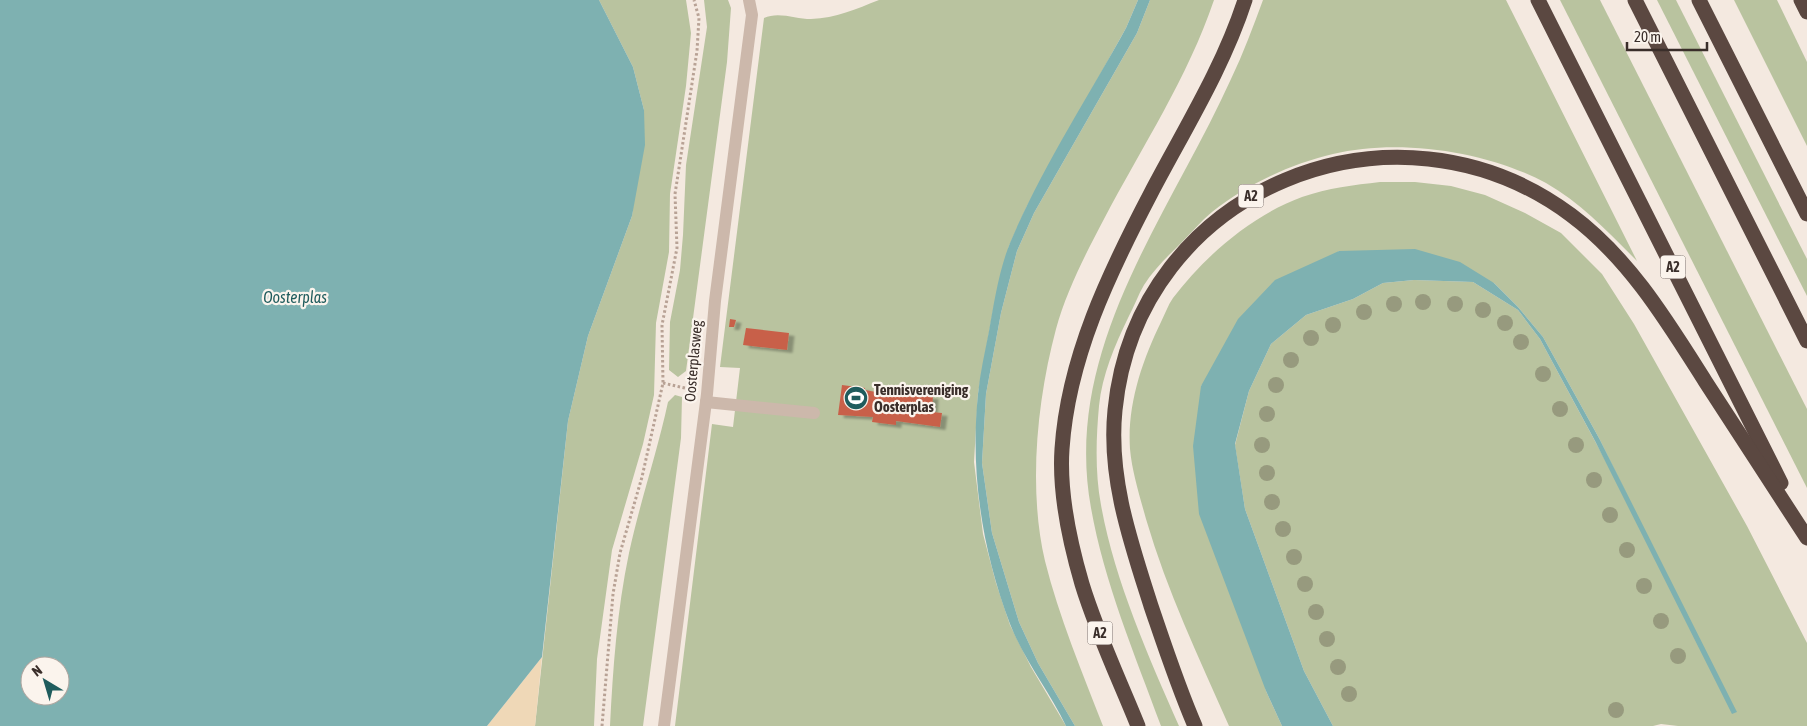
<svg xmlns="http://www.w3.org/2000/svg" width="1807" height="726" font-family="'Asap Condensed',sans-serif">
	<defs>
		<filter id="shadow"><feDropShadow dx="5.5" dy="3" stdDeviation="1" flood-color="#0004"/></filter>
	</defs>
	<rect width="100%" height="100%" fill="#f4e9e0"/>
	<!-- green -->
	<g fill="#b9c39f">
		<path d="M599,0H686L691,33L686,86L670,194L669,252L656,323L654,395L643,444L612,550L597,659L594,726H535L568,421L588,336L632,216L644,110L633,67Z"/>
		<path d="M704,0H728L731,8L727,62L686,371L678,377L669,370L670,322L680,270L683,235L686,165L707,27Z"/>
		<path d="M879,0H1138L1126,28L1027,206L1009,246L993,311L978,393L974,462L983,534L996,583L1010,625L1031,667L1066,726H675L712,424L733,427L740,368L720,367L764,18C778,11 796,19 811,19C836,18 856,9 879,0Z"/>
		<path d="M1150,0H1214C1188,77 1142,147 1104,219C1086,253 1066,292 1056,329C1037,400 1028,489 1045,561C1059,617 1082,672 1103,726H1075L1038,663L1019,622L992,533L982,463L986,394L1001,313L1017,251L1034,213L1137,33Z"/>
		<path d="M1263,0H1506L1637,261C1609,233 1581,203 1546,183C1487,151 1398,138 1333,154C1290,164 1246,185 1212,212C1201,221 1192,232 1182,242C1169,255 1154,269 1144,285C1138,295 1134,307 1128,318C1115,345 1102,375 1099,406C1096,439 1095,473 1101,505C1114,579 1149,658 1179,726H1161C1135,655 1104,582 1091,508C1062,348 1169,216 1231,79C1243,54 1253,27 1263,0Z"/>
		<path d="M1560,0H1600L1807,409V488Z"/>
		<path d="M1657,0H1676L1807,259V296Z"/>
		<path d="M1734,0H1777L1807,62V146Z"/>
		<path d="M1380,182H1415L1451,186L1485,195L1525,213L1561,233L1602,274L1634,324L1747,526L1807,643V726H1678L1661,724L1653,726H1333L1304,671L1245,509L1235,445L1249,391L1271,344L1306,315L1353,299L1383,283L1414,280L1473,282L1518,310L1540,339L1659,560L1599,438L1543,337L1518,307L1494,283L1339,251L1201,386L1266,691L1282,726H1229C1199,658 1167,591 1146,519C1140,497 1132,472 1130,449C1127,405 1142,361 1161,322C1165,314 1168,305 1173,298C1205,256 1252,215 1302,197C1328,188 1354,185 1380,182Z"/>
		<path d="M675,395L682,397L681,438L643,726H610C613,668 617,610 629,553C640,502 657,453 668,402Z"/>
	</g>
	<!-- sand -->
	<path fill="#efd8b7" d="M542,657L535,726H487Z"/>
	<!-- water -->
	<g fill="#7eb1b1" fill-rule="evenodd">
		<path d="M0,0H599L633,67L644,110L645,145L632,216L588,336L568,421L542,657L487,726H0ZM30,666H60V696H30Z"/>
		<path d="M1138,0H1150L1137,33L1034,213L1017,251L1001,313L986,394L982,463L992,533L1019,622L1038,663L1075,726H1066C1049,691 1024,660 1010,624C982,550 970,472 978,394C980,373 985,352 989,331C994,303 999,270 1010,243C1040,171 1088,97 1126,28Z"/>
		<path d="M1415,249L1460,262L1494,283L1518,307L1543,337L1599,438L1737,712L1732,714L1595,441L1540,339L1518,310L1473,282L1414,280L1383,283L1353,299L1306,315L1271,344L1249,391L1235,444L1245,509L1304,671L1333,726H1282L1266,691L1199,514L1193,446L1201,386L1238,319L1275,280L1339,251Z"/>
	</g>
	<!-- building -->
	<g fill="#c8614a" filter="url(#shadow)">
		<path d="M730,319L736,320L734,327H729Z"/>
		<path d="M746,328L789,333L787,350L743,345Z"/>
		<path d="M842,385L865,388V390L876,392V387L900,389L899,395L933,396L932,412L942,413L940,427L896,421V425L872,422L873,417L838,415Z"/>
	</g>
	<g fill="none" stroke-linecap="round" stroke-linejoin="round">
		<!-- path -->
		<g stroke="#b8a295" stroke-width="3" stroke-dasharray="2.5 2.5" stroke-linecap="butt">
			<path d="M663,383L689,389"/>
			<path d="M602,726L613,594L620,553L642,477L663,383L662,325L677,248L675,194L697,51L699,18L694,0"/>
		</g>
		<!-- minor -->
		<g stroke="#ccb8ab" stroke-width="12">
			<path d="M706,402L814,413"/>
			<path d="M664,726L707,394L715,301L752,15L749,0"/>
		</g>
		<!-- highway -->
		<g stroke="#5b4841" stroke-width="15">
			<path d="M1538,0L1781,483"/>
			<path d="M1635,0L1807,341"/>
			<path d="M1699,0L1807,214"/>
			<path d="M1801,0L1807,12"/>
			<path d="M1138,726C1119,679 1097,633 1082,584C1070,543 1059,493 1062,449C1068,358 1109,273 1151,193C1184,130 1223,68 1245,0"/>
			<path d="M1195,726C1178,687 1165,647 1151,606C1131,543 1108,478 1115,410C1137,188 1395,84 1571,215C1629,258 1667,321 1705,381C1739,433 1773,486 1807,538"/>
		</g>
	</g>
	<!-- trees -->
	<g fill="#979a7e">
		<circle cx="1423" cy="302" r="8"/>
		<circle cx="1394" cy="304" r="8"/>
		<circle cx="1455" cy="304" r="8"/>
		<circle cx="1483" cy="310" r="8"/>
		<circle cx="1364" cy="312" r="8"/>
		<circle cx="1505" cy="323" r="8"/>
		<circle cx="1333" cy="325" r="8"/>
		<circle cx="1311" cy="338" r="8"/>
		<circle cx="1521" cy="342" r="8"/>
		<circle cx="1291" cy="360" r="8"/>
		<circle cx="1543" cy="374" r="8"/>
		<circle cx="1276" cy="385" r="8"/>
		<circle cx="1560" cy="409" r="8"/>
		<circle cx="1267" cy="414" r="8"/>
		<circle cx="1262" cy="445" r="8"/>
		<circle cx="1576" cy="445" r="8"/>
		<circle cx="1267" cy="473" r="8"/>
		<circle cx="1594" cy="480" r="8"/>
		<circle cx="1272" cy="502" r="8"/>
		<circle cx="1610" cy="515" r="8"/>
		<circle cx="1283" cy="529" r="8"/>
		<circle cx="1627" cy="550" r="8"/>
		<circle cx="1294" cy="557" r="8"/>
		<circle cx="1305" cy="584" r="8"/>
		<circle cx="1644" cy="586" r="8"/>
		<circle cx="1316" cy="612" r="8"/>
		<circle cx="1661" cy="621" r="8"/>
		<circle cx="1327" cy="639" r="8"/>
		<circle cx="1678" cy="656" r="8"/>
		<circle cx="1338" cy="667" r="8"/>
		<circle cx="1349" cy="694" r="8"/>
		<circle cx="1616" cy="710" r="8"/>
	</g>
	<!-- icons -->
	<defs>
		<g id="stadium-disc" transform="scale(1.25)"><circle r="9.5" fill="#1f5c5d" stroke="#fbf4ed"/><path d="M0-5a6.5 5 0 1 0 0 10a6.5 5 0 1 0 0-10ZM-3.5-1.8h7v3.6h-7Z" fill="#fff"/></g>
	</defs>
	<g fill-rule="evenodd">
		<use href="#stadium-disc" x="856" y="398"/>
	</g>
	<g text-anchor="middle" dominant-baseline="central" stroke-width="4.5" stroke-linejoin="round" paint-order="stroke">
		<!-- shield labels -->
		<g fill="#fbf4ed" stroke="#746964" stroke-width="1">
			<rect x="1238.5" y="184.5" width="25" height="23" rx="4"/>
			<rect x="1660.5" y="255.5" width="25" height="23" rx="4"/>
			<rect x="1087.5" y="621.5" width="25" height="23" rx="4"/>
		</g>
		<g font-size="14" font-weight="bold" fill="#3a2e2a">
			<text x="1251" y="196">A2</text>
			<text x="1673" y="267">A2</text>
			<text x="1100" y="633">A2</text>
		</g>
		<!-- street labels -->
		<g font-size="15" fill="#3a2e2a" stroke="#fbf4ed">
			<text transform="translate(693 361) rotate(-85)">Oosterplasweg</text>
		</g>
		<!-- poi labels -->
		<g font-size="15" font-weight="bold" fill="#3a2e2a" stroke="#fbf4ed" text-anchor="start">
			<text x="874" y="389">Tennisvereniging<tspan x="874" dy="17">Oosterplas</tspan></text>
		</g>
		<!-- water labels -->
		<g font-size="16" font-style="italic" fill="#1f5c5d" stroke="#fbf4ed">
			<text x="295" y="297">Oosterplas</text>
		</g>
	</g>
	<!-- north arrow -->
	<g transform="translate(45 681) rotate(322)"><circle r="24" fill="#fbf4ed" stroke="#aea59f"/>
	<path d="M0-4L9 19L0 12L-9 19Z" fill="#1f5c5d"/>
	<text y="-8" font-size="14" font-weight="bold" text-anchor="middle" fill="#3a2e2a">N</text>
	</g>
	<!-- scale -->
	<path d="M1627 42v8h80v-8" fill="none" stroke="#3a2e2a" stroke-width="2.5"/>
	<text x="1634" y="42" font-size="15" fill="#3a2e2a" stroke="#fbf4ed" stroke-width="4" paint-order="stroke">20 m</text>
</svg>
